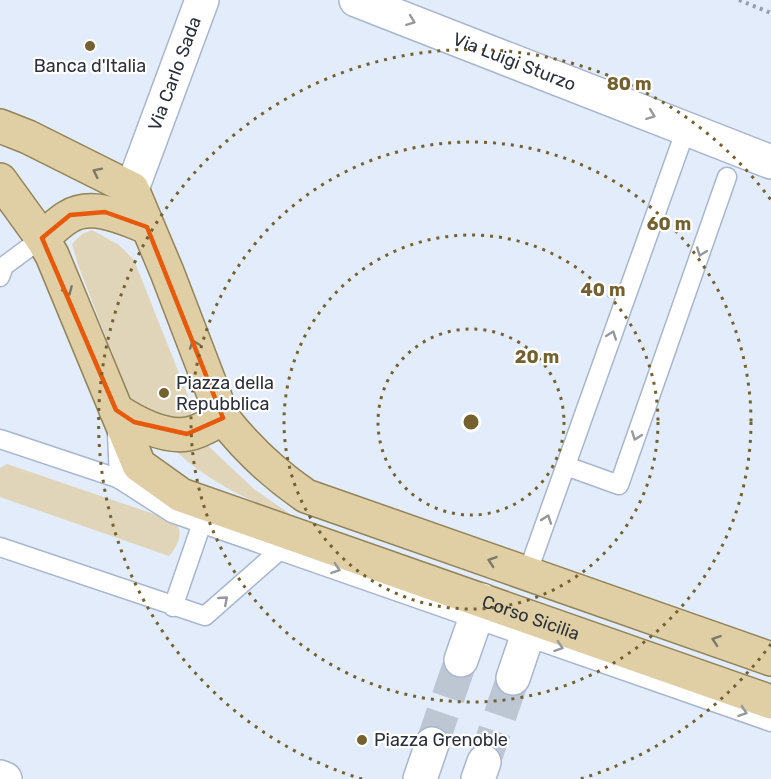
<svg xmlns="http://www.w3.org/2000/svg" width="771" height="779" font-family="Rubik,sans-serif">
	<rect width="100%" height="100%" fill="#e2ecfb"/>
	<!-- green -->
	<g fill="#e1d5b9">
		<path d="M92,230L119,245L134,260L192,406C192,415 189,420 180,423L138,407L128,394L78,265L72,244L82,234Z"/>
		<path d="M168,443H205L254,489L290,514L287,517C245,498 200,478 168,443Z"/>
		<path d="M7,464L174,521C185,532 178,545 169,556L0,497V468Z"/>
	</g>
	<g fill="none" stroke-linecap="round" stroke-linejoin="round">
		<!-- street-tunnel -->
		<g stroke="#bdc7d4" stroke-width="33" stroke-dasharray="33 16" stroke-linecap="butt">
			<path d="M432,744L461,660"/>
			<path d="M484,762L513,678"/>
		</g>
		<!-- lane casing -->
		<g stroke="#a8b6ce" stroke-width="21">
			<g id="lane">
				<path d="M0,277L4,266L42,238"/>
				<path d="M117,433L119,479"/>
				<path d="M0,439L129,482"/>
				<path d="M566,466L619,485L727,177"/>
				<path d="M119,479L172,513L771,722"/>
				<path d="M0,547L205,616L280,550"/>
				<path d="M527,574L686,129"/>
				<path d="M173,607L202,523"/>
			</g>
		</g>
		<!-- street casing -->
		<g stroke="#a8b6ce" stroke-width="36">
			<g id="street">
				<path id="s1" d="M356,0L771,162"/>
				<path id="s2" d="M132,189L202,0"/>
				<path d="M461,660L482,600"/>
				<path d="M513,678L533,619"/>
				<path d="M0,777L5,779"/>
				<path d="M420,779L432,744"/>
				<path d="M478,779L484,762"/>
			</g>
		</g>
		<!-- primary casing -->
		<g stroke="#938359" stroke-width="36">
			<g id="primary">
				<path d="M0,126L28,137L132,189L167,272L223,418C247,449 274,474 306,496L771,659"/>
				<path id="s3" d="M0,180L42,238L52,255L139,465L181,495L771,702"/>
				<path d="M42,238C51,231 59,222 68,217C92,202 124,218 147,227"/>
				<path d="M116,410C136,423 163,438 188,434C200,432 212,424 223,418"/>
			</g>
		</g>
		<!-- path -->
		<path stroke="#969fab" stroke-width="4" stroke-dasharray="3 4.5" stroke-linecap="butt" d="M739,0L771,13"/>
		<!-- lane -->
		<use href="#lane" stroke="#fff" stroke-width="18"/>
		<!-- street -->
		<use href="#street" stroke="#fff" stroke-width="33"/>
		<!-- primary -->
		<use href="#primary" stroke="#e0cfa5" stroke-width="33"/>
	</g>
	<!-- one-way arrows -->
	<defs><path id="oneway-chevron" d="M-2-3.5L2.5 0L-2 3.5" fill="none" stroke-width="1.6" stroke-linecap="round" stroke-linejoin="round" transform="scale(1.5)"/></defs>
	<g stroke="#95989c">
		<use href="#oneway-chevron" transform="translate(411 21) rotate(21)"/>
		<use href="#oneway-chevron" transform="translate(651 115) rotate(21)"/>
		<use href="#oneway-chevron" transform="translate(701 252) rotate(110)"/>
		<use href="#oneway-chevron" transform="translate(612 335) rotate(-70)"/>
		<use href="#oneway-chevron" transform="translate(636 436) rotate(110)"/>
		<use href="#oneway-chevron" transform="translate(547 519) rotate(-71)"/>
		<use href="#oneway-chevron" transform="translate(336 569) rotate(19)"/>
		<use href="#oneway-chevron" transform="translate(224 600) rotate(-41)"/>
		<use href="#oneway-chevron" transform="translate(559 647) rotate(19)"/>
		<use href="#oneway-chevron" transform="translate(743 712) rotate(19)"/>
	</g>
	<g stroke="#7c786a">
		<use href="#oneway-chevron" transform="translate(97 172) rotate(-154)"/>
		<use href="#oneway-chevron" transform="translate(68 291) rotate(67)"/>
		<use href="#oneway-chevron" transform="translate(194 344) rotate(-110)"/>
		<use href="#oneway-chevron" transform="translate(492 561) rotate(-161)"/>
		<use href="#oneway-chevron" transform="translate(716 640) rotate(-161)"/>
	</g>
	<!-- marked area -->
	<path fill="none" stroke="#e8590c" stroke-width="4.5" stroke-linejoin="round" d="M105,212L147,227L223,418L187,434L134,422L116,410L42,238L70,215Z"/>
	<!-- distance rings -->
	<g fill="none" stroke="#74612f" stroke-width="3" stroke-dasharray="3 6">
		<circle cx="471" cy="422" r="93"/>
		<circle cx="471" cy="422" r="187"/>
		<circle cx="471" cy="422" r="280"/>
		<path d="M771 644A373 373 0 0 1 580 779M362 779A373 373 0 1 1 771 200"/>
	</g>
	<!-- markers -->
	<g fill="#74612f" stroke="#fff" stroke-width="2">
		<circle cx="90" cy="46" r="6"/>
		<circle cx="164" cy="393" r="6"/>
		<circle cx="362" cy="740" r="6"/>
	</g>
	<g text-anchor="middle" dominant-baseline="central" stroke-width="4.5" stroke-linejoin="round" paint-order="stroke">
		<!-- street labels -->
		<g font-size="18" fill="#2b313a" stroke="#fff">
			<text stroke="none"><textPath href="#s1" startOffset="170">Via Luigi Sturzo</textPath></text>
			<text stroke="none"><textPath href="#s2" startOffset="123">Via Carlo Sada</textPath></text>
			<text stroke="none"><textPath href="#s3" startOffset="741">Corso Sicilia</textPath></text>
		</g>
		<!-- poi labels -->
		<g font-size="18" fill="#2b313a" stroke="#fff" text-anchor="start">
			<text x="90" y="66" text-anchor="middle">Banca d'Italia</text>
			<text x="176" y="383">Piazza della<tspan x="176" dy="21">Repubblica</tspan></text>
			<text x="374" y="740">Piazza Grenoble</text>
		</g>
	</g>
	<circle cx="471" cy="422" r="9" fill="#74612f" stroke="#fff" stroke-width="3"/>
	<g font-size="18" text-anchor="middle" font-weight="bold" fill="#74612f" stroke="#fff" stroke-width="4.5" stroke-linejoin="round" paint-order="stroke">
		<text x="629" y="90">80 m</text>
		<text x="669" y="230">60 m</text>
		<text x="603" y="296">40 m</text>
		<text x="537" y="363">20 m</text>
	</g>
</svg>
